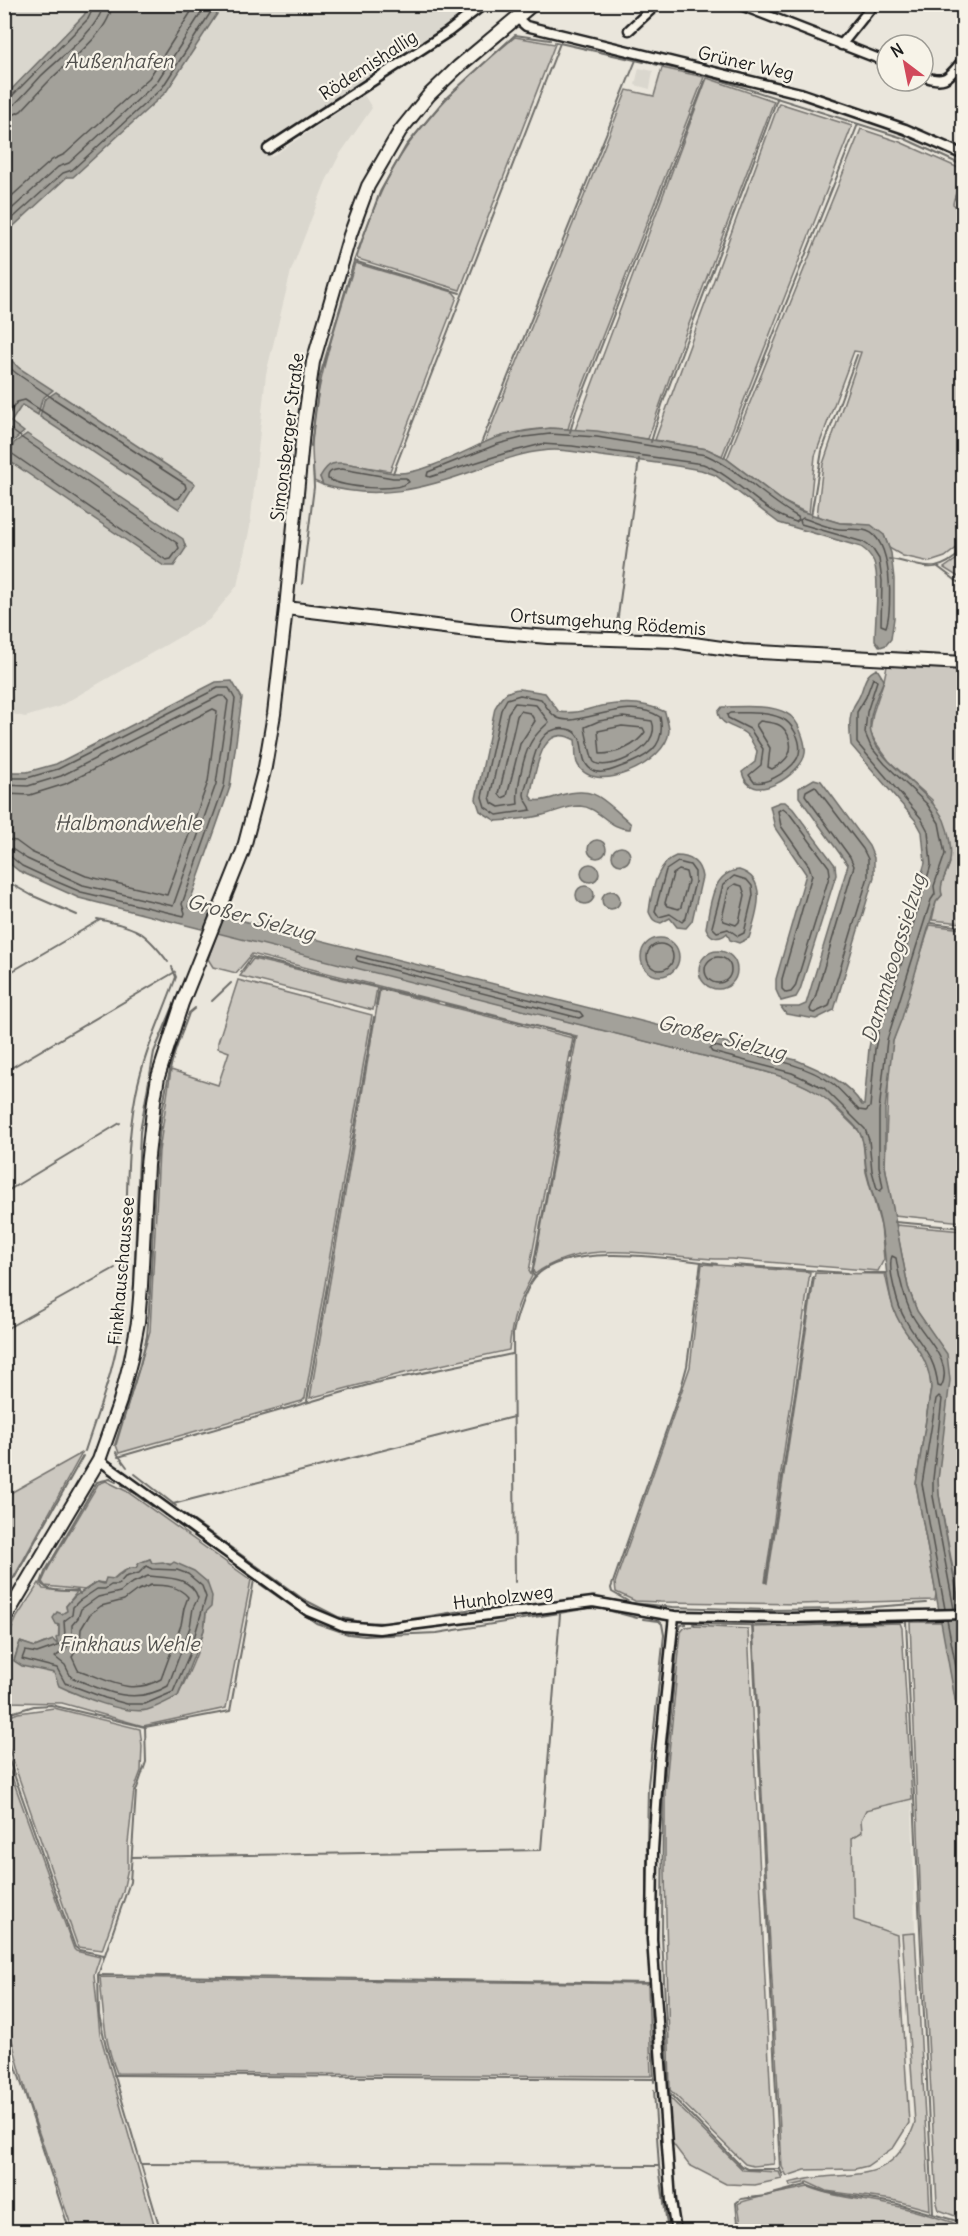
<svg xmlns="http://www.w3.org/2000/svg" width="968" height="2236" font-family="Delius,sans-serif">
	<rect width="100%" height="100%" fill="#eae6dc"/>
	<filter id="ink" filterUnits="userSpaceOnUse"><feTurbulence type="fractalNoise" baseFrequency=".0167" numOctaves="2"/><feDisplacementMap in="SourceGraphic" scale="12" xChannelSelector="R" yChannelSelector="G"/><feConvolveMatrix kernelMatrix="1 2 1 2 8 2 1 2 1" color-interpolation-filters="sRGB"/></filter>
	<g filter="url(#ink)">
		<!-- built -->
		<g fill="#dad7ce">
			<path d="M5,5H90L84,15L5,96Z"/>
			<path d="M223,5H480L442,33L263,146L271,157L364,95L372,108L340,154L326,181L291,271L266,374L250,527L237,586L209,620L58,707L25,717L5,712V457L6,458L12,442L24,432L10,422L22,405L38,415L42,399L53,390L19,368L5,354V234L67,177H73L166,92Z"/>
			<path d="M639,68L653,71L650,89L635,85Z"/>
			<path d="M912,1799L915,1933L897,1935L854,1920L852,1838L862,1832L861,1820L866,1810Z"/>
		</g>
		<!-- green -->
		<g fill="#ccc8c0" stroke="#74726e" stroke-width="1.5">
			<path d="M515,37L555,44L460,290L358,259L357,257C364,234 372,211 383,188C411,127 464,79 515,37Z"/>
			<path d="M662,68L704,77L573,411L568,429C540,427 510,431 484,444L627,90L654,96Z"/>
			<path d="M707,78L774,101L681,345L648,439L575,430Z"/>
			<path d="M779,103L852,126L722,456L707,449L655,440Z"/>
			<path d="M861,129L900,142L963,170C963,185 955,189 953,204L964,214V537L959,546L945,557L930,562L903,556L889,548L884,535L852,523H840L817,516L823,464L861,352L854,351L815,456L809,514L784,502L727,459Z"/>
			<path d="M355,263L453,292L457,297L390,471L342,463L320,477L323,485L314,481C313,469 312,456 312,444C315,381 337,322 355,263Z"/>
			<path d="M963,555V580L944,568Z"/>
			<path d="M888,661L963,666V923L932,920L936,902L942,895L940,888L950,863L932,800L889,761L876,743L870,732L873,713L884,680Z"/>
			<path d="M930,925L963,929V1222L894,1215L885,1166L889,1065L893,1041Z"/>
			<path d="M218,932L763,1071L789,1078L820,1093L859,1131L863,1141L866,1172L881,1226L884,1259L878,1271L731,1259C668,1261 591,1233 535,1274L533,1271L577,1036L252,954L236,973L213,967L208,959Z"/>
			<path d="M253,959L377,988L373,1010L240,976Z"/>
			<path d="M238,980L372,1015L305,1398L302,1401L119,1453L116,1445L150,1331L159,1151L171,1070L218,1085L229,1052L218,1048V1042Z"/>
			<path d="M380,989L573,1038L529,1271L532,1276C517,1304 512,1318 509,1350L400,1374L310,1398Z"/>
			<path d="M896,1225L963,1231V1602L959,1601L939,1495L938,1480L946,1354L917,1311L908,1287Z"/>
			<path d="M702,1264L810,1272L765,1582L767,1583L815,1273L885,1274C889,1290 891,1307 899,1320C912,1346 930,1356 931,1387L916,1484L936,1594L935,1600L799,1604L660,1602L635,1601L616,1592L615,1583L690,1367Z"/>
			<path d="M82,1453L14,1577L5,1583V1496Z"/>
			<path d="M106,1481L126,1491L251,1580L226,1708L143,1726L62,1703L5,1702V1645L17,1617L39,1583L43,1589L77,1592L66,1606L67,1611L62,1614L59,1624L58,1646L44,1643L35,1647L20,1642L14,1660L55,1673L69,1691L145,1710L178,1696C188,1675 199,1652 204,1629C207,1614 207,1598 207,1582C185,1566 179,1563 152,1563L150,1559L139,1563L137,1568C132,1569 126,1570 122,1572C112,1578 112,1585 97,1582L85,1590L45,1586L42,1582L49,1567L98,1484Z"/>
			<path d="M910,1622H942L961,1732L964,1774L963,2219L939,2210L937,2203L921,1909Z"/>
			<path d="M900,1623L902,1628L912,1799L866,1810L861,1820L862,1832L852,1838L854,1920L897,1935L909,2123L894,2147L867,2166L855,2169L805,2170L787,2176L782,2167L753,1627Z"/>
			<path d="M694,1626L748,1629L774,2164L753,2166L745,2164L670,2090L665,1873V1793L681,1632L685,1627Z"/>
			<path d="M54,1708L140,1729L142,1746L141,1771L134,1790L128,1843V1868L123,1891L102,1950L78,1947L5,1738V1718L18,1713Z"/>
			<path d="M4,1755L74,1949L76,1951L100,1957L94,1975L100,2034L156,2231H73L30,2107L5,2015Z"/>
			<path d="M915,1933L930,2210L893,2200L826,2191L807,2182L790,2186L789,2183C843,2166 890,2194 915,2123L902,1934Z"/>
			<path d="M100,1977L648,1984L651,2076L117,2073C104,2042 103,2010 100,1977Z"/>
			<path d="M667,2095L743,2170L779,2172L782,2179L755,2185L726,2184L689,2165L670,2140Z"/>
			<path d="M808,2187C836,2198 866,2199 896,2206C919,2211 941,2219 963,2226V2231H742L738,2204C743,2199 796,2190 808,2187Z"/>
		</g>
		<!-- water -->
		<g fill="#a3a19a" stroke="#6d6c68" stroke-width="1.5">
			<path d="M90,5H223L166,92L73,177H67L5,234V96L84,15Z"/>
			<path d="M5,354L19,368L53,390L42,399L38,415L22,405L11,422L24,432L12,442L6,458L4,457Z"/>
			<path d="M56,392L195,484L179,509L40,417L44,400Z"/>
			<path d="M550,428L597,431L707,449L724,457L784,502L800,511L840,523L871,525L884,535L891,553L894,579V618L891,639L886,645L880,647L875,640C875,619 880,581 874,562C871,555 867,551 861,547L779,523L715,475L701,470C668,464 635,460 601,456C582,453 561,448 542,451C519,453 497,463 476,470C424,489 377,501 323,485L320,477C323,472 326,466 332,464C348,459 382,474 400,473C426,473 470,448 495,438C513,432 532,430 550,428Z"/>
			<path d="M27,434L183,539L186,548L174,566H164L8,460L14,443Z"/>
			<path d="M877,669L884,680C878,694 867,717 871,733C878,763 929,789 944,820C949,832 953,852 949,865C946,875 939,884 942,895L936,902L902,1018L893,1041L885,1110V1166L908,1287L917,1311L947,1354L950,1380L938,1480L939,1495L963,1628V1774L961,1732L916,1484L931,1388C929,1349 903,1339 893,1307C885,1280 886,1253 881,1226C878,1208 871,1191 867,1173C864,1160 866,1145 860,1133C857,1127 850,1121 845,1116C819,1089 798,1081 763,1071L79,898L19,871L5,860L4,772H27L56,764L216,682L232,681L242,698L230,787L188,907L796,1060C821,1070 847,1081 862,1105H864L869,1048L873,1027L885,996L925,863L922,832L916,821L851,745C850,734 848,719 853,708C855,703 858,700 860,695C865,683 864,675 877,669Z"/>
			<path d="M520,689L545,693L559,712C578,714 584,710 601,706C622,702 646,702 665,712C666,718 669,725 669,731C667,763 592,798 577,763C575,757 576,747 575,740C540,720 536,773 530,796L533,800C542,802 552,798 561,795C596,785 603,800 628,821L631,824L630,829C609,830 600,807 580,806C566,806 556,812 543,815C528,819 512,820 496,821L480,811L476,799L495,708C502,696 506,690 520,689Z"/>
			<path d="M722,707C739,707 771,704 786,713C793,716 798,724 800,730C803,737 806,745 805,753C803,773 750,809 742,772L755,762L757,751C754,746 751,739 747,735C738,726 720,727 718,712Z"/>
			<path d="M814,779L821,781L869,846L874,858V877L834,1010L816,1019L786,1014L781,1007H799L806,1004L848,865L799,797V788Z"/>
			<path d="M780,802H785L793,809L835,865L836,875L800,990L796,997L781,1001L776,990V979L806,874L775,828L770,806Z"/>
			<circle cx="597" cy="849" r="9"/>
			<circle cx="621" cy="856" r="9"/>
			<path d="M676,856C691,856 700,863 702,877L692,921L686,928L677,927L670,918L661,923C654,922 652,919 649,912C651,894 657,863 676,856Z"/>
			<circle cx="590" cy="873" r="9"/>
			<path d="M739,870C770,879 756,915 749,938L739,943L730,940L727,933C719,941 710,938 706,928C710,906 712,872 739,870Z"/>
			<circle cx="585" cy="895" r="9"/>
			<circle cx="611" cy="900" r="9"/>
			<circle cx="660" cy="957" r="19"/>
			<circle cx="718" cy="970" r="19"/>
			<path d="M150,1559L152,1563L163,1562L170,1565L174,1562L194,1571L207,1582L212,1596L211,1607L206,1612L204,1630L178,1696C168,1701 158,1707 147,1710C125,1715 80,1696 59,1686L54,1673L22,1666L14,1661L20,1642L35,1647L53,1640L58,1645L56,1638L59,1636V1625L56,1624L53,1618L57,1612L62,1614L67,1611L66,1606L75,1596L97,1582L104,1584L106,1578L115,1579C121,1574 128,1566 136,1568L139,1563Z"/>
		</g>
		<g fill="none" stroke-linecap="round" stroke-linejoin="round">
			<!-- shore -->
			<g stroke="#52514e" stroke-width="1.5">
				<path d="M4,99L11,97L88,19L95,4"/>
				<path d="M4,107L15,104C24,95 33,85 41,76C58,59 101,28 103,4"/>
				<path d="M4,116L13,115L21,111C31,101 40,90 50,80C68,62 111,31 112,4"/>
				<path d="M4,203L52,160L65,154L149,78L196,4"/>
				<path d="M4,216L58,167L69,163L156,83L207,4"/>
				<path d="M4,226L63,173L72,170L162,88L216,4"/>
				<path d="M4,363L16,373L51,397L185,484L186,488L179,498L175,499L25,400L17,402L5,419L7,427L22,438L177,543L179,548L171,559L166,560L11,453L4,452"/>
				<path d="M550,434L597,437L706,455C740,470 766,499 798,517L799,520L796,522C760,512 738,477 703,464L572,446L542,444L506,453L430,477L427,476L428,472L498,444L525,437Z"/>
				<path d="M342,469L393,478H406L409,482C394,493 344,487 328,479C327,470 335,470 342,469Z"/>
				<path d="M803,518C815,522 827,528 839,529C849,530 858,528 867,531C892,539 893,607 886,627L881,625L882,581L879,559L872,548L863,542L801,524L800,520Z"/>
				<path d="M873,678L877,681L867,712L865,733L871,747L885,764L927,804L939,823L945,854L934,886L935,894L931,900L887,1040L879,1111V1166L883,1188L880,1191L877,1189L872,1171L869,1140L865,1129L824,1088L792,1073L712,1052L710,1049L714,1046C751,1055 802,1061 833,1084C843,1092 850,1102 859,1110L866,1111L870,1107L875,1049L879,1029L891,998L931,865L928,831L921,818L857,743V712L866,697Z"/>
				<path d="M520,695L541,699C545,704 549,713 556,717C577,730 627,694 660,717C667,747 646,758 620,767C613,770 601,774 594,771C574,762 591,733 567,729C540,725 535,752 530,772C528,779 525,787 524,794C524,801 530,804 531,810L497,815L485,807L482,797L501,710L507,699Z"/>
				<path d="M515,703L536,705L549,722C542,729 535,734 530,744C523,758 516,790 518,804L499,807L492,803L490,797L508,713Z"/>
				<path d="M520,711L530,713L535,721L520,744L507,796L502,798L499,794L517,716Z"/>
				<path d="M730,713C746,713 766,711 781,718C793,723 802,741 799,754C795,768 768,785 754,782L749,775L761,765L763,749L750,729L728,718L727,715Z"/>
				<path d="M623,717L652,721C663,748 607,773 594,762C592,760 585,731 585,727L599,721Z"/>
				<path d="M760,721C765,722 773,722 779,725C783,727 786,731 788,735C795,752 787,761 772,769L768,767L770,748L756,725Z"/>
				<path d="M622,726L643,728L645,732C636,746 617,754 600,754L598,731Z"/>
				<path d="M4,778H27L58,769L218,688H229L235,699L224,786L182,904L185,913L184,916L81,892L48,878L22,866L10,856L4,855"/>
				<path d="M4,785L28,786L61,776L219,696H224L228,701L216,784L173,906L83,885L27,859L12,849L4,848"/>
				<path d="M815,786L863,849L868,859V877L829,1006L814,1013L811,1012L810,1009L815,998L854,866L850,857L805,795L806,791Z"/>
				<path d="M4,794L30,795L65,784L213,709L217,711L208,782L167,895L86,876L31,852L16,841L4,839"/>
				<path d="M783,808L789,813L829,867L830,874L795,987L791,992L786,993L782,989V979L812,875L809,866L781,826L778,811Z"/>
				<path d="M678,862L690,865L695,872V882L686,918L682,922L670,914L659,917L655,911L666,870Z"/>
				<path d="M679,870L686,872L688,881L681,907L679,909L667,906L665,903L673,874Z"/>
				<path d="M734,876L747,880L752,886L753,895L744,933L738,936L728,929L717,932L712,927L723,885Z"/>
				<path d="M735,884L742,886L745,895L739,922L736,925L724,921L722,918L729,888Z"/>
				<circle cx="660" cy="957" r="13"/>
				<path d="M357,956L580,1012L583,1016L579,1018L358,961L356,959Z"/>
				<circle cx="718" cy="970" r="13"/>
				<path d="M892,1256L896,1258C899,1277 903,1295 911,1313C921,1335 955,1361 941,1387L938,1386C935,1354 919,1345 905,1319C898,1308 887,1267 892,1256Z"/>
				<path d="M146,1566L152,1569L177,1570L188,1574L202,1586L206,1597L189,1655L173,1692L145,1704H127L105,1698L65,1683L57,1668L22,1659L25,1651L37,1653L60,1645L65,1636L64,1621L72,1615L73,1607L79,1601L97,1589H105L111,1585H118L125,1577L139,1573Z"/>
				<path d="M148,1576C167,1578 191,1576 198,1598L193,1608L190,1627L168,1686C134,1706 104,1691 71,1677L65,1665L55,1657C68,1648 73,1642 72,1625L78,1618L81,1609L98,1597L120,1592L130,1584Z"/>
				<path d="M151,1585C165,1585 179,1586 188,1597L184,1608L181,1625L161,1679C129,1697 108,1679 78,1670L72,1657L80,1644L81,1629L90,1614L101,1606L124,1600L136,1591Z"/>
				<path d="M945,1609L922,1484L936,1399L939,1396L942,1399L933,1479V1496L954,1609"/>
				<path d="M947,1620L964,1709"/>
			</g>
			<!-- stream -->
			<g stroke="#6d6c68" stroke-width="2">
				<path d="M555,42L644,62"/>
				<path d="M654,64L707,76L903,138L964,166"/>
				<path d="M964,188L955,198L964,209"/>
				<path d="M354,261L460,293"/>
				<path d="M570,432L576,411L707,76"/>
				<path d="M651,442L662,405L777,99"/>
				<path d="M311,446L320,376L354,261L380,192L406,146L445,99L515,35L550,40"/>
				<path d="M480,446L636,60"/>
				<path d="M724,458L858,124"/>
				<path d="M393,473L560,43"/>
				<path d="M811,516L822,451L857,355"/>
				<path d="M889,559C924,564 932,579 964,550"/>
				<path d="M938,567L958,582L964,583"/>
				<path d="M302,584L314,487L313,465"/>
				<path d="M616,631L639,459"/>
				<path d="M4,880L31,895L77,915"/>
				<path d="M97,919C137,928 143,929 168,962"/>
				<path d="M931,923L964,927"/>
				<path d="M252,957L438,1002"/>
				<path d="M194,958L205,927"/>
				<path d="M241,972L251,958"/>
				<path d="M4,976L100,920"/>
				<path d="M212,1001L231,983"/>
				<path d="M445,1004L571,1035L575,1038"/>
				<path d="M376,1005L379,988"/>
				<path d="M571,1057L575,1037"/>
				<path d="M4,1072L175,972"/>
				<path d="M4,1193L120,1123"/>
				<path d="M895,1222L964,1228"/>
				<path d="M701,1262L687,1366L681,1388L611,1588L612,1592L631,1603L673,1607L766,1610L847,1609L926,1603"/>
				<path d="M733,1265L847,1273"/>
				<path d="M862,1273H886"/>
				<path d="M535,1277L532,1273L570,1064"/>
				<path d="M133,1308L140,1132L154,1052L185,979"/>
				<path d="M4,1330L115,1268"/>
				<path d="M307,1401L374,1017"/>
				<path d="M105,1424L118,1384"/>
				<path d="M115,1445L140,1365L147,1336C155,1248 150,1156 170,1070C174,1050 183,1031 189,1013L195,1008"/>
				<path d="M85,1451C99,1408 116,1365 121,1320C130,1245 122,1167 136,1093C144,1052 162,1016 176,977L172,967"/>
				<path d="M116,1452L127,1467"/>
				<path d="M94,1455L98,1446"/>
				<path d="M118,1457L375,1383L512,1354"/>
				<path d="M135,1474L176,1506"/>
				<path d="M122,1485L231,1562"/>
				<path d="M173,1504L513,1417"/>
				<path d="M184,1514L303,1599L338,1617L361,1622L387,1623L510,1603L516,1598"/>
				<path d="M254,1580L316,1623L348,1634L365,1636L437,1633L590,1608L603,1609L637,1618"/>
				<path d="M515,1582L513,1333C516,1318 525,1289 535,1277C568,1241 673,1259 717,1264"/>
				<path d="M766,1582L813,1277"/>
				<path d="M4,1585L15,1577L83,1456"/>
				<path d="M80,1594L78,1591C66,1590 48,1593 41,1583L45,1572L97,1482L110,1479L116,1482"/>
				<path d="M963,1605H964"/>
				<path d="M643,1619L659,1621L662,1624L664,1635L648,1785L647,1850"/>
				<path d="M906,1621L933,2213"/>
				<path d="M921,1621L942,1620"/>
				<path d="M686,1624L681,1625L679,1630L663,1794L662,1935L669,2090L670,2094L741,2166L747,2169H780"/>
				<path d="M693,1624L781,1626"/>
				<path d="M752,1625L780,2169L783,2176"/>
				<path d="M789,1626L914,1621"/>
				<path d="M4,1715L34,1706L51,1705L145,1727"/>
				<path d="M4,1746L75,1947L79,1950L104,1955"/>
				<path d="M132,1857L541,1850L560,1614"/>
				<path d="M647,1859L648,1934"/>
				<path d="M649,1949L650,1988"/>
				<path d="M98,1975L650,1983"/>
				<path d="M650,1992L654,2082"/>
				<path d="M4,2030L70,2232"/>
				<path d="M114,2075L654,2079"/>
				<path d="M654,2090L659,2166L668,2232"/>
				<path d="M140,2164L659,2166"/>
				<path d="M161,2232L106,2046L99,2015L98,1975L130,1882L136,1791L146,1762L145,1727L230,1711L254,1580L237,1566"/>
				<path d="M739,2232L736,2203L741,2199L765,2196L806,2185L825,2192L894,2203L964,2223"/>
			</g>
			<!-- street casing -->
			<g stroke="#1c1c1c" stroke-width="13">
				<g id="street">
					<path d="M738,4L887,62"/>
					<path d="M517,18L526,26L800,93L905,129L964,155"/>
					<path d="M629,30L657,4"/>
					<path d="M841,45L874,4"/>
					<path d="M923,76C947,85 949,76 964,59"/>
					<path d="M268,149L448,32L484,4"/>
					<path d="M99,1460L308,1611L344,1626L379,1629L593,1602L674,1616L791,1618L964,1614"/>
					<path d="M674,1616L659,1761L653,1850L652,1939L671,2201L676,2232"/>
				</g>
			</g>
			<!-- secondary casing -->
			<g stroke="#1c1c1c" stroke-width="16">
				<g id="secondary">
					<path d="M286,608L477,631L548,637L673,641L742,651L964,663"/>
					<path d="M4,1620L99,1460L120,1401L131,1359L138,1322L141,1286L147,1165L154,1101L158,1077L182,1003L243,851L265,767L274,714L286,608L303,431L313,362L350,235L368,186L400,131L429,95L458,67L533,4"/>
				</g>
			</g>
			<!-- street -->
			<use href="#street" stroke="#f7f3e8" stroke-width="8"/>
			<!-- secondary -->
			<use href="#secondary" stroke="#f7f3e8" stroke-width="12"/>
		</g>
	</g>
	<g text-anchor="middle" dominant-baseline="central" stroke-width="4.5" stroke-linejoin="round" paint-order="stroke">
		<!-- street labels -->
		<g font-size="18" fill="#1c1c1c" stroke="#f7f3e8">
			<text transform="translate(746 63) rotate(13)">Grüner Weg</text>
			<text transform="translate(368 65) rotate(-33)">Rödemishallig</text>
			<text transform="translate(287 437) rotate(-83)">Simonsberger Straße</text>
			<text transform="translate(608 622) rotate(4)">Ortsumgehung Rödemis</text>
			<text transform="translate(121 1271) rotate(-85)">Finkhauschaussee</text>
			<text transform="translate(503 1597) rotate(-7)">Hunholzweg</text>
		</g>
		<!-- water labels -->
		<g font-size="20" font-style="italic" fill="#52514e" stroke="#f7f3e8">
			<text x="119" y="60">Außenhafen</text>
			<text x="128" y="822">Halbmondwehle</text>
			<text transform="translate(251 917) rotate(15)">Großer Sielzug</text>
			<text transform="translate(893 958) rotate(-73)">Dammkoogssielzug</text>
			<text transform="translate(722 1037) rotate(14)">Großer Sielzug</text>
			<text x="129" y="1643">Finkhaus Wehle</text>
		</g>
	</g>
	<!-- margin -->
	<rect width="968" height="2236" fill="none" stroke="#f7f3e8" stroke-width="24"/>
	<rect x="12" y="12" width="944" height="2212" fill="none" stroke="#1c1c1c" stroke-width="2" filter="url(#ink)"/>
	<!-- north arrow -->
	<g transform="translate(905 63) rotate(328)"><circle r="28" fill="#f7f3e8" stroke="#9f9d96" stroke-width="1.5"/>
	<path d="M0-4.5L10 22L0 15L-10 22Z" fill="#d1495b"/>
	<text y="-9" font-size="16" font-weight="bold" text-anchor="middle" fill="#1c1c1c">N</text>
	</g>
</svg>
